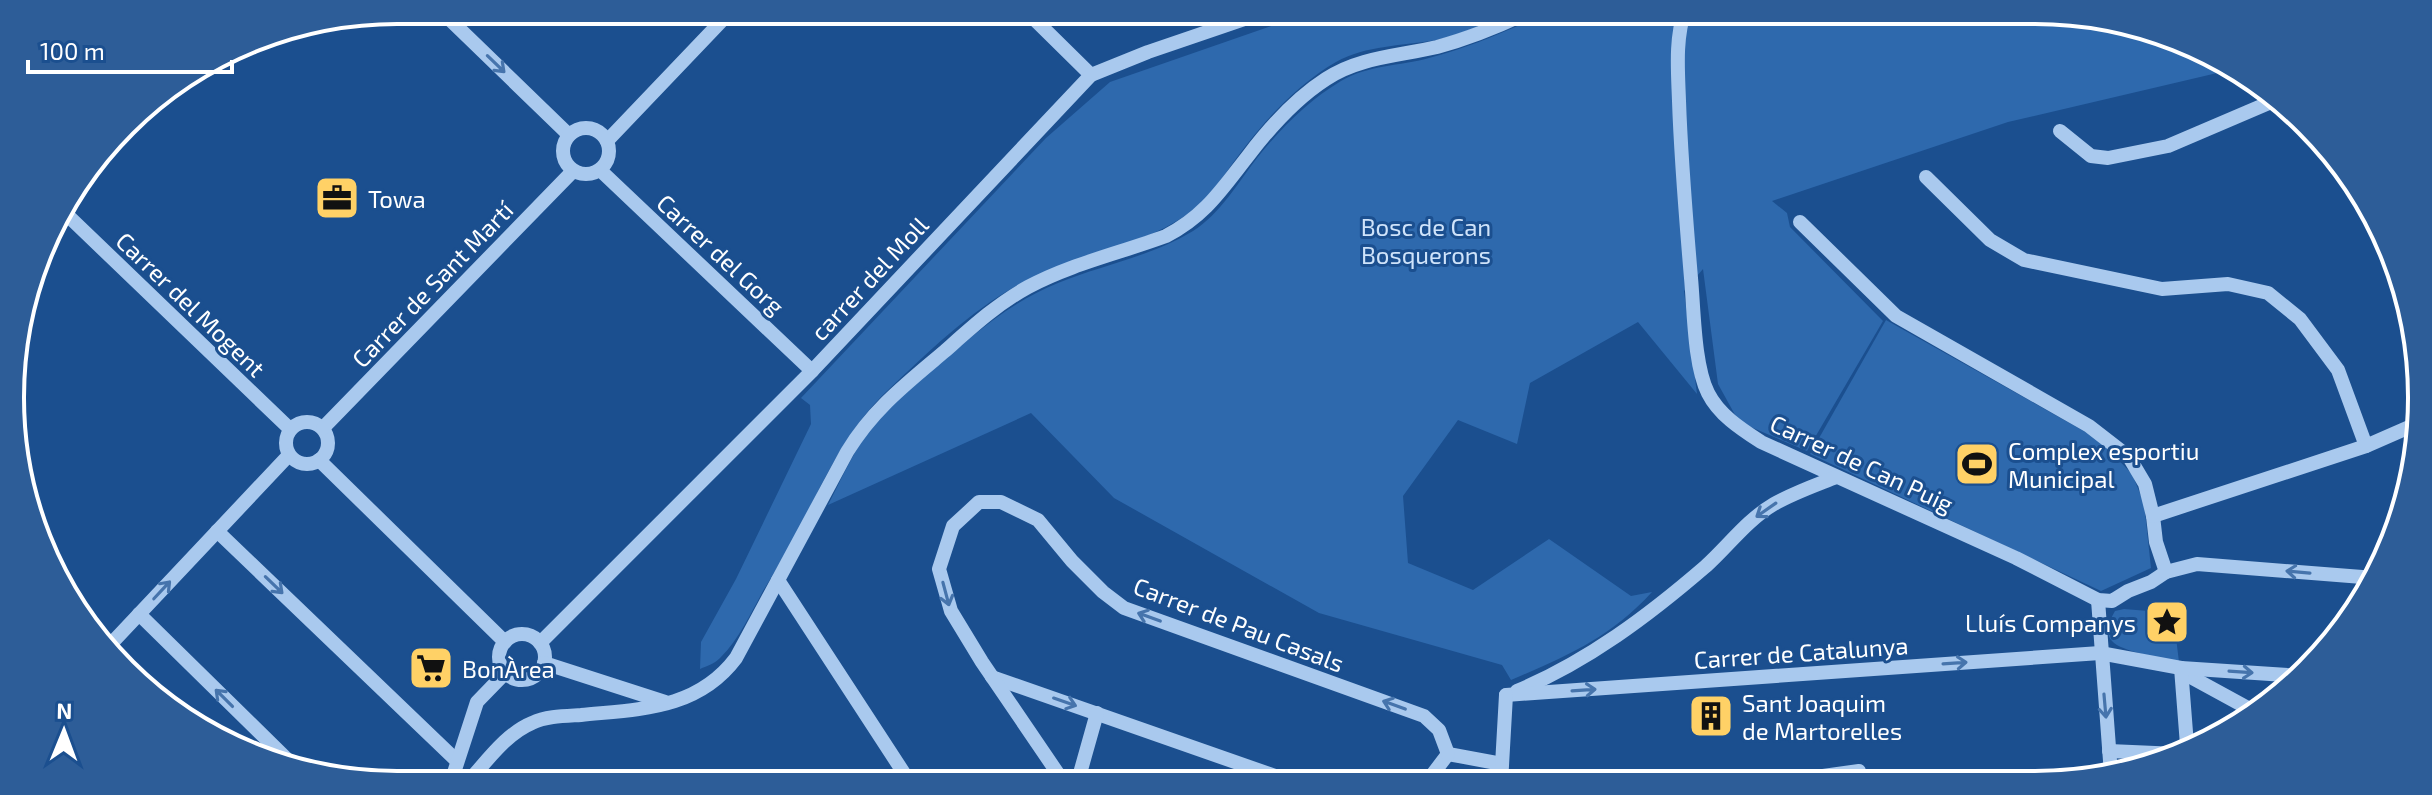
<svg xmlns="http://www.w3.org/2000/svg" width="2432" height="795" font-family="'Exo 2',sans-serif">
	<rect width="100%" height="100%" fill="#1b4f8f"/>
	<!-- green -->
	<g fill="#2e69ad">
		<path d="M1317,10H1515C1490,22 1463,34 1436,40C1403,46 1366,45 1336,62C1303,81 1271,113 1248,143C1230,165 1216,191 1194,209C1151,244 1084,253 1034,277C980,301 929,351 887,391C849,427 828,472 805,517C792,542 778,567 763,591C751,613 739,639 721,657C716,663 707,666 700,669L701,642L736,579L811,424L810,405L801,398L1046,138L1110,82Z"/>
		<path d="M1553,10H2035L2134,23L2230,70L2008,122L1772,201L1787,213L1790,227L1883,321L1807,451L1739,422L1718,384L1703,269L1684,291L1697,394L1638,322L1530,383L1517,444L1458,420L1403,496L1408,563L1473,590L1549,539L1631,596L1652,592C1610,638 1567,656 1511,680L1502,665L1319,613L1114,498L1031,413L828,505C840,482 851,457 865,436C882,411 907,392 930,372C970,338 1008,303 1058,283C1102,265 1152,256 1193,231C1220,214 1238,183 1257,158C1280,129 1309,100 1341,81C1368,65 1400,66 1429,58C1472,47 1512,29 1553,10Z"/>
		<path d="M1886,320L2098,439L2132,474L2144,503L2151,568L2101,591L1810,454Z"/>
		<path d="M2124,609L2173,613L2179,662C2164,658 2121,652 2112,641C2104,632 2110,620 2115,611Z"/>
	</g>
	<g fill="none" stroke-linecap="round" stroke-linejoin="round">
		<!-- minor -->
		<g stroke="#a9c9ee" stroke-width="14">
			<path d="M440,10L569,135"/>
			<path d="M1025,10L1091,75"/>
			<path d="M1685,10C1675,39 1678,71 1679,101C1681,160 1686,219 1691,278C1694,310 1694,365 1708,393C1719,415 1741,429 1761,442L2016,558L2098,600L2112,601L2128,591L2151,582L2166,572L2197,564L2375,578"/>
			<circle cx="586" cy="151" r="23"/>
			<path d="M2060,131L2091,156L2108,158L2168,146L2278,99"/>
			<path d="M607,141L732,10"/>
			<path d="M600,170L812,371"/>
			<path d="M1926,177L1990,240L2024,260L2162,289L2228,284L2268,293L2300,319L2338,370L2366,446"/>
			<path d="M62,210L290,429"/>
			<path d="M1800,222L1896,316L2089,426L2129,457L2145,484L2153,516L2156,542L2166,572"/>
			<circle cx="307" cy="443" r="21"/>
			<path d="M323,428L573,171"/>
			<path d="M319,460L505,642"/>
			<path d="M2153,516L2366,446L2414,425"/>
			<path d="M217,531L457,761"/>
			<path d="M778,580L911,784"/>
			<path d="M2098,600L2111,774"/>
			<path d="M139,614L300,772"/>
			<circle cx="522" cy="657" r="23"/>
			<path d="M540,643L812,371L1091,75L1148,52L1271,10"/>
			<path d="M109,646L289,455"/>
			<path d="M544,663L665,702"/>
			<path d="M992,677L1295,783"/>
			<path d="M1517,691C1588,661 1648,616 1706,566C1729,545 1747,520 1774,504C1793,493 1816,485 1836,477"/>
			<path d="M1506,695L2100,653L2181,668L2189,676L2255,712"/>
			<path d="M2109,751L2178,754"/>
			<path d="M2183,752L2187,745L2181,668L2301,676"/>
			<path d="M1448,754L1502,764"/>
			<path d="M1780,782L1859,771L1861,782"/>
			<path d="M1426,783L1448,754"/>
			<path d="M1501,783L1506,695"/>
			<path d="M1065,784L982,662L951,611L939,569L953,526L979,502H1001L1038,520L1072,561L1103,592L1124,608L1424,716L1439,730L1448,754"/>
			<path d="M1077,784L1097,713"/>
			<path d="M450,785L477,702L505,673"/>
			<path d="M465,785C485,764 505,734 532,723C547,716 565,716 581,715C639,709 697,710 736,658L847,452C873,409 907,383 945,351C971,328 997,304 1028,287C1071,264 1120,253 1166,236C1205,216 1222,189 1248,156C1270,127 1295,99 1326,79C1359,57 1399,56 1437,47C1471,38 1502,25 1533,10"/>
		</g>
	</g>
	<!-- one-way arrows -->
	<defs><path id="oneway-shaft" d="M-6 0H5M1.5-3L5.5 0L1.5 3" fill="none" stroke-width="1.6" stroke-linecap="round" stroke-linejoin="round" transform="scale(2)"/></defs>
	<g stroke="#4674ac">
		<use href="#oneway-shaft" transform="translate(496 64) rotate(44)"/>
		<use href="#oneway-shaft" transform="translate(1766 510) rotate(145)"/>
		<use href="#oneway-shaft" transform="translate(2298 572) rotate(-175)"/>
		<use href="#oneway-shaft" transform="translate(274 585) rotate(44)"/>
		<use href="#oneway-shaft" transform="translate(162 590) rotate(-47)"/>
		<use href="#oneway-shaft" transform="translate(946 594) rotate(75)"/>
		<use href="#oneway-shaft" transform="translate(1149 617) rotate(-160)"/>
		<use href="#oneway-shaft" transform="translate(1955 663) rotate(-4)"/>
		<use href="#oneway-shaft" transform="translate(2241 672) rotate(4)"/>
		<use href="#oneway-shaft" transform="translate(1584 690) rotate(-4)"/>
		<use href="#oneway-shaft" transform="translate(224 698) rotate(-135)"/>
		<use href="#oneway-shaft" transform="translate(1065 702) rotate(19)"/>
		<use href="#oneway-shaft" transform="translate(1394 705) rotate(-160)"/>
		<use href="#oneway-shaft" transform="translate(2105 706) rotate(85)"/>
	</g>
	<!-- icons -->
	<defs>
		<g id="office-square" transform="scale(2.3)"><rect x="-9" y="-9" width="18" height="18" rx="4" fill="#ffd166" stroke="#1b4f8f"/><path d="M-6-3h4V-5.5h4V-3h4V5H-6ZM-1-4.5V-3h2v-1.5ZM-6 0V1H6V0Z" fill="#111"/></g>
		<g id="stadium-square" transform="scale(2.3)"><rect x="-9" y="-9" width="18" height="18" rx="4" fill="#ffd166" stroke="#1b4f8f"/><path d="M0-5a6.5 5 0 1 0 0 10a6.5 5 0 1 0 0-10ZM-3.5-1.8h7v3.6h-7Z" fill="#111"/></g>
		<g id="sight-square" transform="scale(2.3)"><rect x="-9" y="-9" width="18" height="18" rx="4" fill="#ffd166" stroke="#1b4f8f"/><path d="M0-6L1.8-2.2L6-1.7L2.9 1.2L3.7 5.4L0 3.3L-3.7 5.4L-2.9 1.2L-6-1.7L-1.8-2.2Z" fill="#111"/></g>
		<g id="supermarket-square" transform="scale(2.3)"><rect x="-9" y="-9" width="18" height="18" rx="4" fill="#ffd166" stroke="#1b4f8f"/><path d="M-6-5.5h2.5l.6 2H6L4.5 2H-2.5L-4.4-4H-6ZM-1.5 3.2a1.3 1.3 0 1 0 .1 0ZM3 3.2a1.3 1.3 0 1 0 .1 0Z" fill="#111"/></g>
		<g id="building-square" transform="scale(2.3)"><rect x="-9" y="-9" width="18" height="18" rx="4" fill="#ffd166" stroke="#1b4f8f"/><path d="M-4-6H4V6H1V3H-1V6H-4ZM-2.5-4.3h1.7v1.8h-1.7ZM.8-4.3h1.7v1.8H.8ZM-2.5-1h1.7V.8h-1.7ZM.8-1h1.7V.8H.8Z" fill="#111"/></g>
	</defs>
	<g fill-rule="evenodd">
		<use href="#office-square" x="337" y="198"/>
		<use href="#stadium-square" x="1977" y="464"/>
		<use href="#sight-square" x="2167" y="622"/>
		<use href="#supermarket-square" x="431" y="668"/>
		<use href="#building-square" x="1711" y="716"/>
	</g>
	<g text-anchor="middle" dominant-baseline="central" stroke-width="6" stroke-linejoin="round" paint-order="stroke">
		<!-- poi labels -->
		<g font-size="24" fill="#fff" stroke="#1b4f8f" text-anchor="start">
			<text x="368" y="198">Towa</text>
			<text x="2008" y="450">Complex esportiu<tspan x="2008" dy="28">Municipal</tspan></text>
			<text x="2136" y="622" text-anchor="end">Lluís Companys</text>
			<text x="462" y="668">BonÀrea</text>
			<text x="1742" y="702">Sant Joaquim<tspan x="1742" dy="28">de Martorelles</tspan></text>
		</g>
		<!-- park labels -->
		<g font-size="24" fill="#cfe3fa" stroke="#1b4f8f">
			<text x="1426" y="226">Bosc de Can<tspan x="1426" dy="28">Bosquerons</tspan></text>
		</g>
		<!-- street labels -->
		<g font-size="24" fill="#fff" stroke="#1b4f8f">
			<text transform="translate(721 254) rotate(43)">Carrer del Gorg</text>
			<text transform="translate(869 278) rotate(-47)">carrer del Moll</text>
			<text transform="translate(432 284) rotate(-46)">Carrer de Sant Martí</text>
			<text transform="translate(191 304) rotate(44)">Carrer del Mogent</text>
			<text transform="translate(1862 463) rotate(25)">Carrer de Can Puig</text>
			<text transform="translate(1239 624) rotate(21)">Carrer de Pau Casals</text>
			<text transform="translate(1801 652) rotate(-4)">Carrer de Catalunya</text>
		</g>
	</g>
	<!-- crop -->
	<path d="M0 0H2432V795H0ZM397 24H2035A373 373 0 0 1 2408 397V398A373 373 0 0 1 2035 771H397A373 373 0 0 1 24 398V397A373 373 0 0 1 397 24Z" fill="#2d5d98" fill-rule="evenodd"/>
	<path fill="none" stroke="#fff" stroke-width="4" d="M397 24H2035A373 373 0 0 1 2408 397V398A373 373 0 0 1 2035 771H397A373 373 0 0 1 24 398V397A373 373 0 0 1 397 24Z"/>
	<!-- north arrow -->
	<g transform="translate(64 731) rotate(1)" stroke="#1b4f8f" stroke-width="6" paint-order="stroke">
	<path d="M0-6L14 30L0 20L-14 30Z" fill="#ffffff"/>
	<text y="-12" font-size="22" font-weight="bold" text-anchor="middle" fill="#ffffff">N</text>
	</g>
	<!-- scale -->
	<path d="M28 60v12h204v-12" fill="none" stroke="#ffffff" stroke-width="4"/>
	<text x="40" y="60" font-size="24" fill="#ffffff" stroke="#1b4f8f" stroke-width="6" paint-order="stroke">100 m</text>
</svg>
